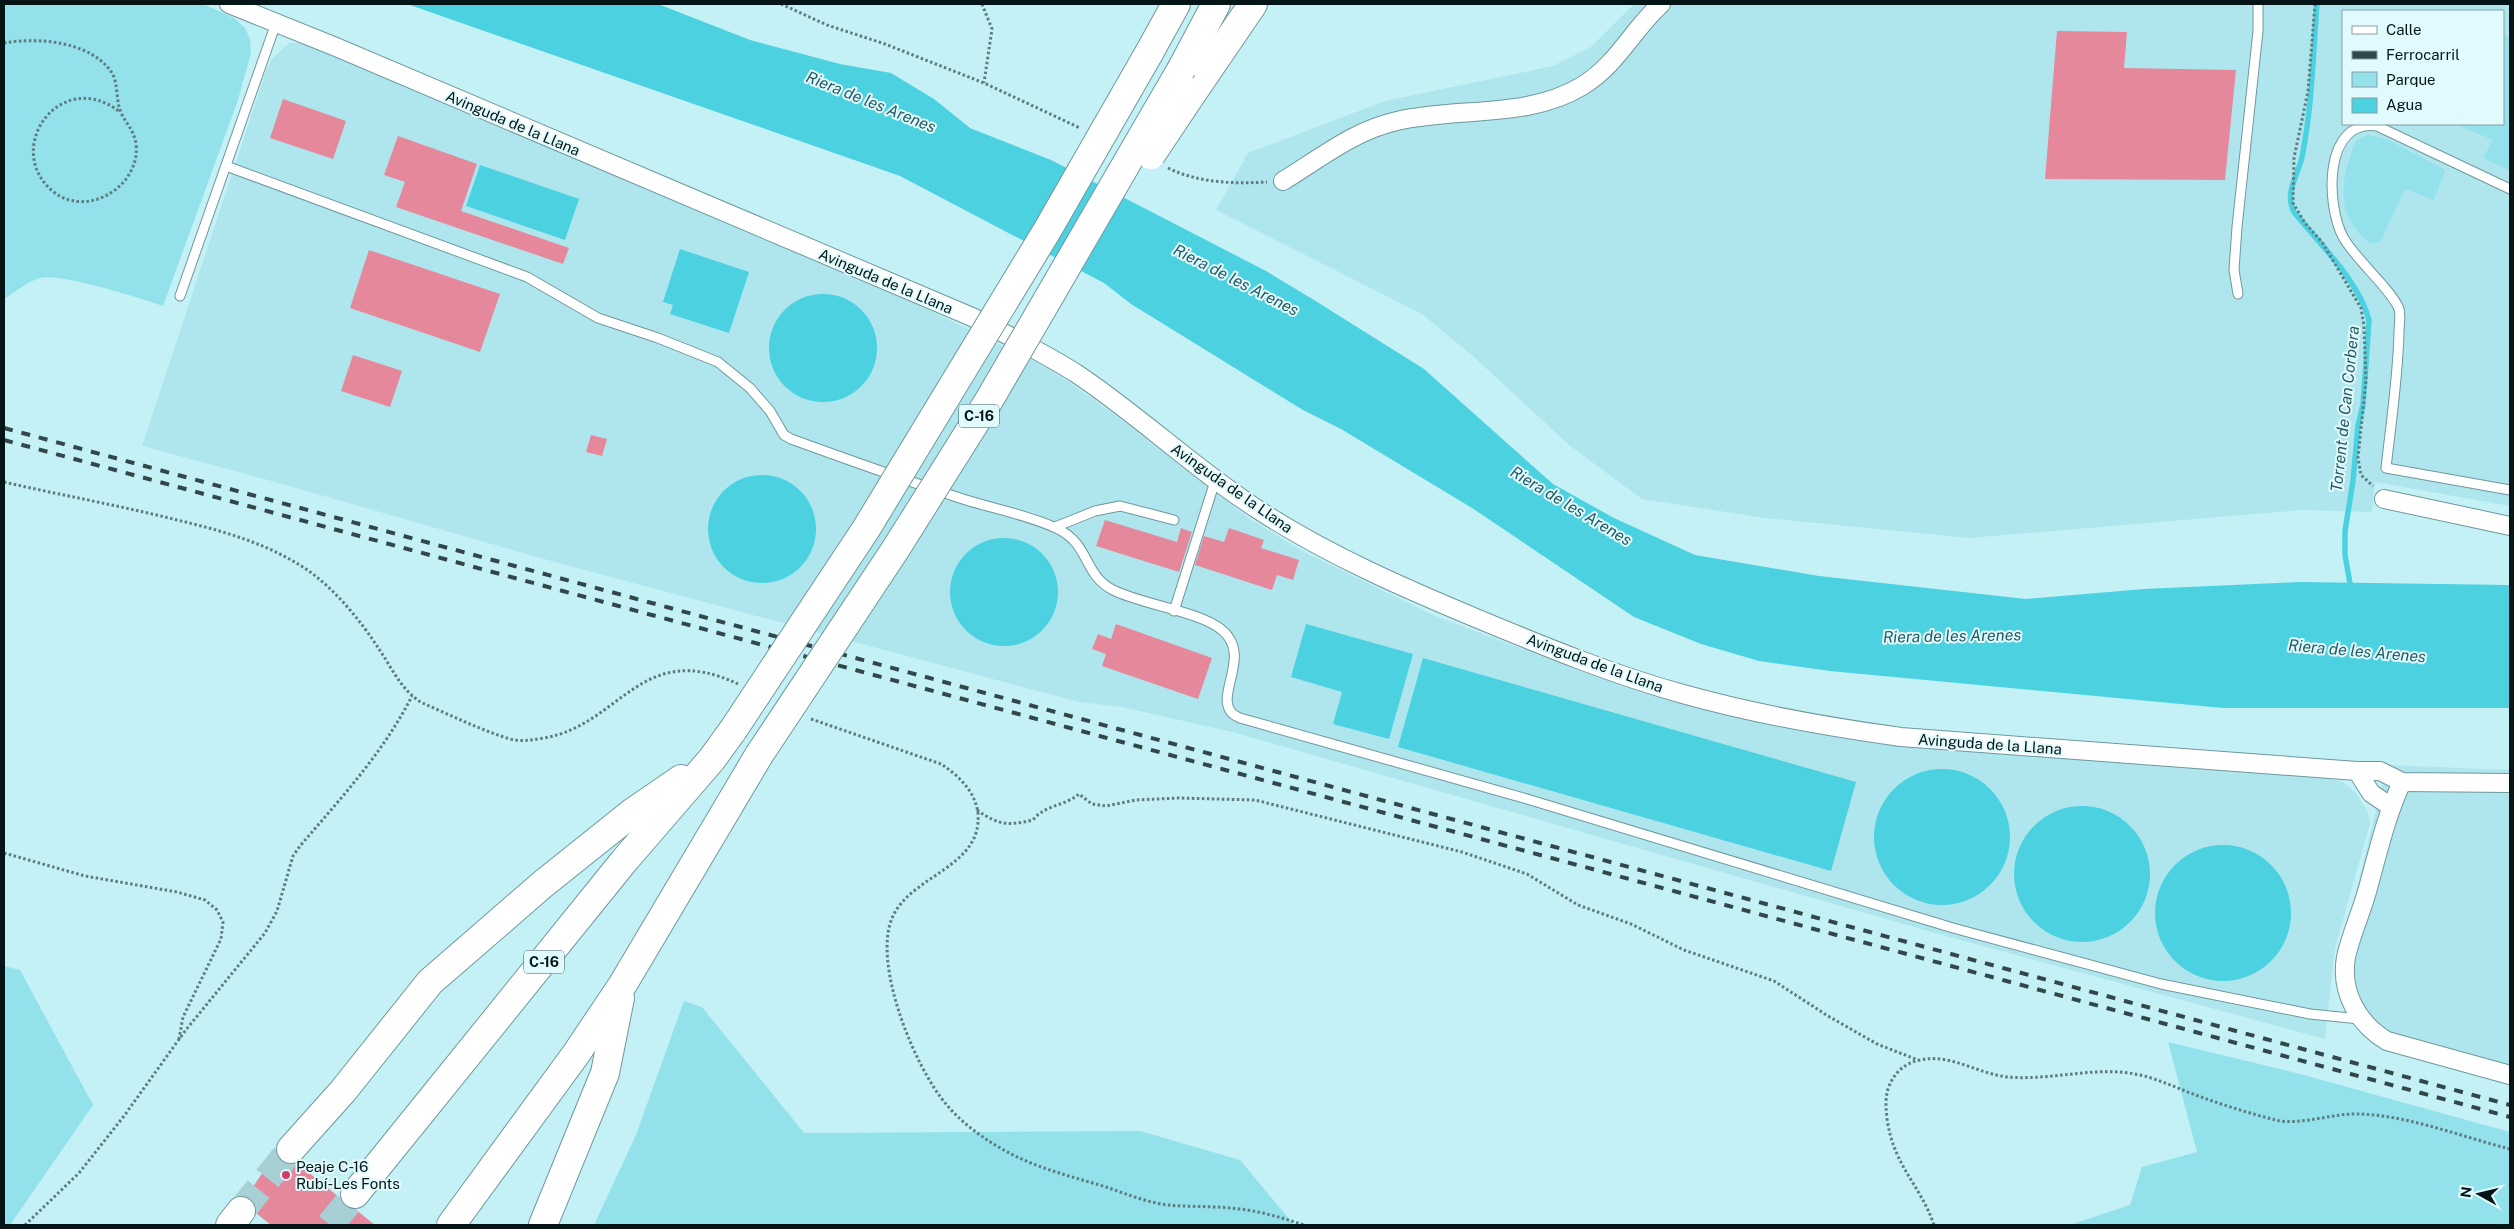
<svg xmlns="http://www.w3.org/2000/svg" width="2514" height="1229" font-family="'Public Sans',sans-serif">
	<rect width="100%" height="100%" fill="#c4f1f6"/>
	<!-- built -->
	<g fill="#afe6ed" fill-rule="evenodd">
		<path d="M1634,4H2510V506L2375,482L2372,512L2304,510L1969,538L1765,518L1642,499L1569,445L1474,357L1422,314L1216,210L1248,153L1385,101L1553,66L1591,47ZM2343,11H2503V124H2343Z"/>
		<path d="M289,43H302L882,287L1052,370L1123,421L1250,519L1304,552L1433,615L1572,668L1671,701L1779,727L1874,743L2322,777L2343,782L2355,792L2368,812L2370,824L2335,948L2325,1039L1935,933L1232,732L1122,707L1079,702L551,561L275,482L142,446L266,71L271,60Z"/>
		<path d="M2387,765L2510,770V1081L2379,1047L2344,1009L2343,976L2346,933Z"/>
	</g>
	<!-- green -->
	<g fill="#92e1eb">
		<path d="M4,4H203L234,18L245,28L250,39L251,53L238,100L163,306C139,298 62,273 40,278C26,282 16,292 4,299Z"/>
		<path d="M2503,35L2510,38V171L2483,158L2493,140L2456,124H2503Z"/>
		<path d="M2367,135L2387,139L2445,170L2434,200L2405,189L2380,242L2371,244C2334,216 2340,179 2356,141Z"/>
		<path d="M4,966L20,970L93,1105L10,1225H4Z"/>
		<path d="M684,1001L702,1007L804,1133L1140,1131L1240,1160L1294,1225H594L636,1135Z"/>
		<path d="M2168,1042L2300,1074L2510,1132V1225H2070L2130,1205L2142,1167L2197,1152Z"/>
	</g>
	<!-- water -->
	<g fill="#4cd1e1">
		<path d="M407,4H658L750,40L840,64L891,73L934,99L970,128L1051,160L1266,271L1314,300L1424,369L1553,484L1614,518L1695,555L1819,576L2026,599L2144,589L2300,582L2510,585V708H2223L1830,671L1759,661L1701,644L1634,617L1472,508L1341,429L1303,410L1131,304L1104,283L900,176Z"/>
		<path d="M480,165L579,199L565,240L466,206Z"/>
		<path d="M680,249L749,272L729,333L670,314L673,305L663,302Z"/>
		<circle cx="823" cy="348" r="54"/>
		<circle cx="762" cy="529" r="54"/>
		<circle cx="1004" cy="592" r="54"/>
		<path d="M1306,624L1413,654L1389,739L1333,724L1342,692L1291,677Z"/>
		<path d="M1423,658L1856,782L1831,871L1398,747Z"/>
		<circle cx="1942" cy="837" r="68"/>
		<circle cx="2082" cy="874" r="68"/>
		<circle cx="2223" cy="913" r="68"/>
	</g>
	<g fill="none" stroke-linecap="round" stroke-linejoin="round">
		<!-- stream -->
		<path stroke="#4cd1e1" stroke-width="5.5" d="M2317,4C2313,55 2312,107 2302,157C2298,176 2284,192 2294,212C2318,242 2359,281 2369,320L2363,405L2358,426L2353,481L2345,531V555L2351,589"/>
	</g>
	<!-- building -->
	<g fill="#e5889b">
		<path d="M2057,31L2127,32L2124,68L2236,70L2225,180L2045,179Z"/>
		<path d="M283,99L346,121L333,159L270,138Z"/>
		<path d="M398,136L477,164L461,211L569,248L563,264L396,207L405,182L384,175Z"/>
		<path d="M369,250L500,294L480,352L350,308Z"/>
		<path d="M353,355L402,371L390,407L341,391Z"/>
		<path d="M591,435L607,439L602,456L586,452Z"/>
		<path d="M1105,520L1177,542L1181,528L1192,532L1179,572L1096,546Z"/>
		<path d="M1229,528L1264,540L1261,548L1299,560L1293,580L1277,575L1272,590L1195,565L1204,536L1224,542Z"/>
		<path d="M1116,624L1212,658L1198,699L1102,666L1106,654L1092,649L1098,634L1111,639Z"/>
		<path d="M276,1153L280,1160L287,1164L297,1163L340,1198L346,1206L355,1209L375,1225H271L256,1213L255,1205L246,1197Z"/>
	</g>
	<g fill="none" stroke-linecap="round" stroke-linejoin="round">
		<!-- highway-tunnel -->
		<g stroke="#a7d0d5" stroke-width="28" stroke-dasharray="28 14" stroke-linecap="butt">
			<path d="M241,1211L291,1149"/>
			<path d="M330,1225L355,1194"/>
		</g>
		<!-- lane casing -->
		<g stroke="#6e989e" stroke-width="11">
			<g id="lane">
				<path d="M226,166L527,277L598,318L658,338L718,362L750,388L770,411L784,435L791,439C849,460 907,481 966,500C995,509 1028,515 1056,528C1091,544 1082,574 1113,590C1143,605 1199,611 1222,630C1252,655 1216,693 1231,712C1233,715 1238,717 1240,718L1527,799L1953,928L2161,984L2310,1014L2360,1019"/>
				<path d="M2510,189L2377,126C2323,119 2326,205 2343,237C2355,259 2392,290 2399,309C2401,315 2399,325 2399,332C2398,377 2391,423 2386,468L2510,490"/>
				<path d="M2238,294L2234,270L2237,227L2258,31V4"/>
				<path d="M180,296L276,23"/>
				<path d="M1055,527L1095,511L1120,506L1174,520"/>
				<path d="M1174,611L1216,478"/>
			</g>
		</g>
		<!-- street casing -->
		<g stroke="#6e989e" stroke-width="20">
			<g id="street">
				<path d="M229,4L336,47L972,317C1007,335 1043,352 1077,374C1140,416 1196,470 1260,511C1330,556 1406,589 1483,621C1548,648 1614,675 1683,694C1754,714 1828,727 1901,737L2357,771H2380L2402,782L2510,783"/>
				<path d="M1283,181C1319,159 1355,130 1397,121C1457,107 1528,119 1582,86C1617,65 1633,29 1661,4"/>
				<path d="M2384,499L2510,526"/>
				<path d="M2357,771L2371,793L2391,807"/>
				<path d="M2402,782C2386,816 2378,852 2368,888C2362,911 2351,934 2346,957C2340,992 2358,1024 2387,1041L2510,1075"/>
			</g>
		</g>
		<!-- highway casing -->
		<g stroke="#6e989e" stroke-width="30">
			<g id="highway">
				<path d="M1149,53L1176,4"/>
				<path d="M1182,68L1216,4"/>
				<path d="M1193,92L1253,4"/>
				<path d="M291,1149L343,1091L430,982L543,884L633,812L681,779"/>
				<path d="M355,1194L624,861L712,759L733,730"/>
				<path d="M230,1225L241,1211"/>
				<path d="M451,1225L576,1054L623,984L759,755"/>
				<path d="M543,1225L605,1073L620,998"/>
			</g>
		</g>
		<!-- path -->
		<g stroke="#5e7b7e" stroke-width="3" stroke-dasharray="2.5 2.5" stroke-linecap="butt">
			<path d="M781,4L827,25L885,44L984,83L1080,128"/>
			<path d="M982,4L992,29L984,83"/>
			<path d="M2315,4L2308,91L2294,158L2293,203L2305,223L2322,242L2361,308L2364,326L2366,380L2358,458L2361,475L2373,486"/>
			<path d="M4,43C38,37 91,41 112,73C118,83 116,99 120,110C124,122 134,129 136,144C141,185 89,218 55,193C0,151 60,65 120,112"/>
			<path d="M1168,168C1199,183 1233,184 1267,182"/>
			<path d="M4,482C60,495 117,505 173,519C219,530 265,542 306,569C335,589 360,620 379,649C390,665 399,685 414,697C420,703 428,705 436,709C461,720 484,731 510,739C521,742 532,740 544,738C621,725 641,638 738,684"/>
			<path d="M811,719L941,764C958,775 976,792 978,814C982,867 912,875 893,916C871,962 915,1068 946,1104C962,1123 981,1137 1002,1149C1035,1168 1070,1176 1106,1187C1126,1194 1146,1202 1167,1205C1188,1207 1210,1206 1231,1208C1256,1210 1280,1217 1304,1225"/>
			<path d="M977,810C998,825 1008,826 1033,820C1044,805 1065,806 1079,794L1092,804L1106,806L1136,800L1178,798L1255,800L1462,852L1527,874L1578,905L1631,924L1684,950L1774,981L1828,1016L1877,1044L1918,1060"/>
			<path d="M4,853L85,876L177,892L205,900L217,910L223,922L221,939L183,1017L179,1039"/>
			<path d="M25,1225L79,1173L124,1116L185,1031L265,933L277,911L293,856L300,846C341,798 383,753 412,696"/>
			<path d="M1934,1225C1920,1184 1894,1167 1887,1119C1886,1109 1885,1099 1888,1089C1893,1074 1904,1063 1920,1060C1950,1053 1978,1074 2008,1077C2052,1081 2096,1065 2140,1075C2162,1080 2183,1091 2204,1098C2229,1107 2255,1115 2280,1121C2307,1124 2333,1113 2360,1114C2411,1116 2462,1137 2510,1149"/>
		</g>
		<!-- lane -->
		<use href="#lane" stroke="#fff" stroke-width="9"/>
		<!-- street -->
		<use href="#street" stroke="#fff" stroke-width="18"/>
		<!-- highway -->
		<use href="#highway" stroke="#fff" stroke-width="28"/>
		<!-- rail -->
		<g stroke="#31484b" stroke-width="4" stroke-dasharray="9 9" stroke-linecap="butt">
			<path d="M4,428L2510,1105"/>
			<path d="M4,440L2510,1117"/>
		</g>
		<!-- highway-bridge casing -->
		<g stroke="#6e989e" stroke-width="30" stroke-linecap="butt">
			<g id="highway-bridge">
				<path d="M1151,155L1193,92"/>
				<path d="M733,730L866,529L1048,229L1149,53"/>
				<path d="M759,755L895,550L988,402L1182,68"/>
			</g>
		</g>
		<!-- highway-bridge -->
		<use href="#highway-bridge" stroke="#fff" stroke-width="28"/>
	</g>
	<!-- markers -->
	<circle fill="#cd3e67" stroke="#e0fafe" stroke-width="2" cx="286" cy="1175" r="5"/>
	<g text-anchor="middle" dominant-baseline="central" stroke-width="4" stroke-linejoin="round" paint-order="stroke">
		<!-- shield labels -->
		<g fill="#e0fafe" stroke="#475a5c" stroke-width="1">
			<rect x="959" y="404.5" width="40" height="23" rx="4"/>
			<rect x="524" y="950.5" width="40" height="23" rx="4"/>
		</g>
		<g font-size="14" font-weight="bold" fill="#051517">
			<text x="979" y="416">C-16</text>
			<text x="544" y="962">C-16</text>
		</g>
		<!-- street labels -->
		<g font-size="15" fill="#051517" stroke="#e0fafe">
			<text transform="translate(513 123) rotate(23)">Avinguda de la Llana</text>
			<text transform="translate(886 281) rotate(23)">Avinguda de la Llana</text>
			<text transform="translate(1232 488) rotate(35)">Avinguda de la Llana</text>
			<text transform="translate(1595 663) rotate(20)">Avinguda de la Llana</text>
			<text transform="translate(1990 744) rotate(4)">Avinguda de la Llana</text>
		</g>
		<!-- poi labels -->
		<g font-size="15" fill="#051517" stroke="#e0fafe" text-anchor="start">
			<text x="296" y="1166">Peaje C-16<tspan x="296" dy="17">Rubí-Les Fonts</tspan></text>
		</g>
		<!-- water labels -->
		<g font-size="16" font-style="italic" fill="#255b62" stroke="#e0fafe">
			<text transform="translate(871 102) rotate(22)">Riera de les Arenes</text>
			<text transform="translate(1236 280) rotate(27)">Riera de les Arenes</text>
			<text transform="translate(2345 409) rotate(-84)">Torrent de Can Corbera</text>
			<text transform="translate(1571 506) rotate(31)">Riera de les Arenes</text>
			<text transform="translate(1952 636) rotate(-1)">Riera de les Arenes</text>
			<text transform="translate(2357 651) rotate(5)">Riera de les Arenes</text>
		</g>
	</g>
	<!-- border -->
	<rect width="2514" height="1229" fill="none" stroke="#051517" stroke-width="10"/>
	<!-- legend -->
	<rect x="2342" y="10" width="162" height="115" fill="#e0fafe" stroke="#889ea2"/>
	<rect x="2352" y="26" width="25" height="8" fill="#ffffff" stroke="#889ea2"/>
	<text x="2386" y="35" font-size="15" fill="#051517">Calle</text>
	<rect x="2352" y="51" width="25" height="8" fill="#31484b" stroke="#889ea2"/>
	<text x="2386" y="60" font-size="15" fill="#051517">Ferrocarril</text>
	<rect x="2352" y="72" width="25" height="15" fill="#92e1eb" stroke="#889ea2"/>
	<text x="2386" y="85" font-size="15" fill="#051517">Parque</text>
	<rect x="2352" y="98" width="25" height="15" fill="#4cd1e1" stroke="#889ea2"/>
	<text x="2386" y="110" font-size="15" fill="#051517">Agua</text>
	<!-- north arrow -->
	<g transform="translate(2479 1194) rotate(278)" stroke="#e0fafe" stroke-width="4" paint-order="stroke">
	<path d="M0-4L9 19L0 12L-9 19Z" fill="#051517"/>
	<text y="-8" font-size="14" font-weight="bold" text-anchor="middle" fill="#051517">N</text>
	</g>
</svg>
